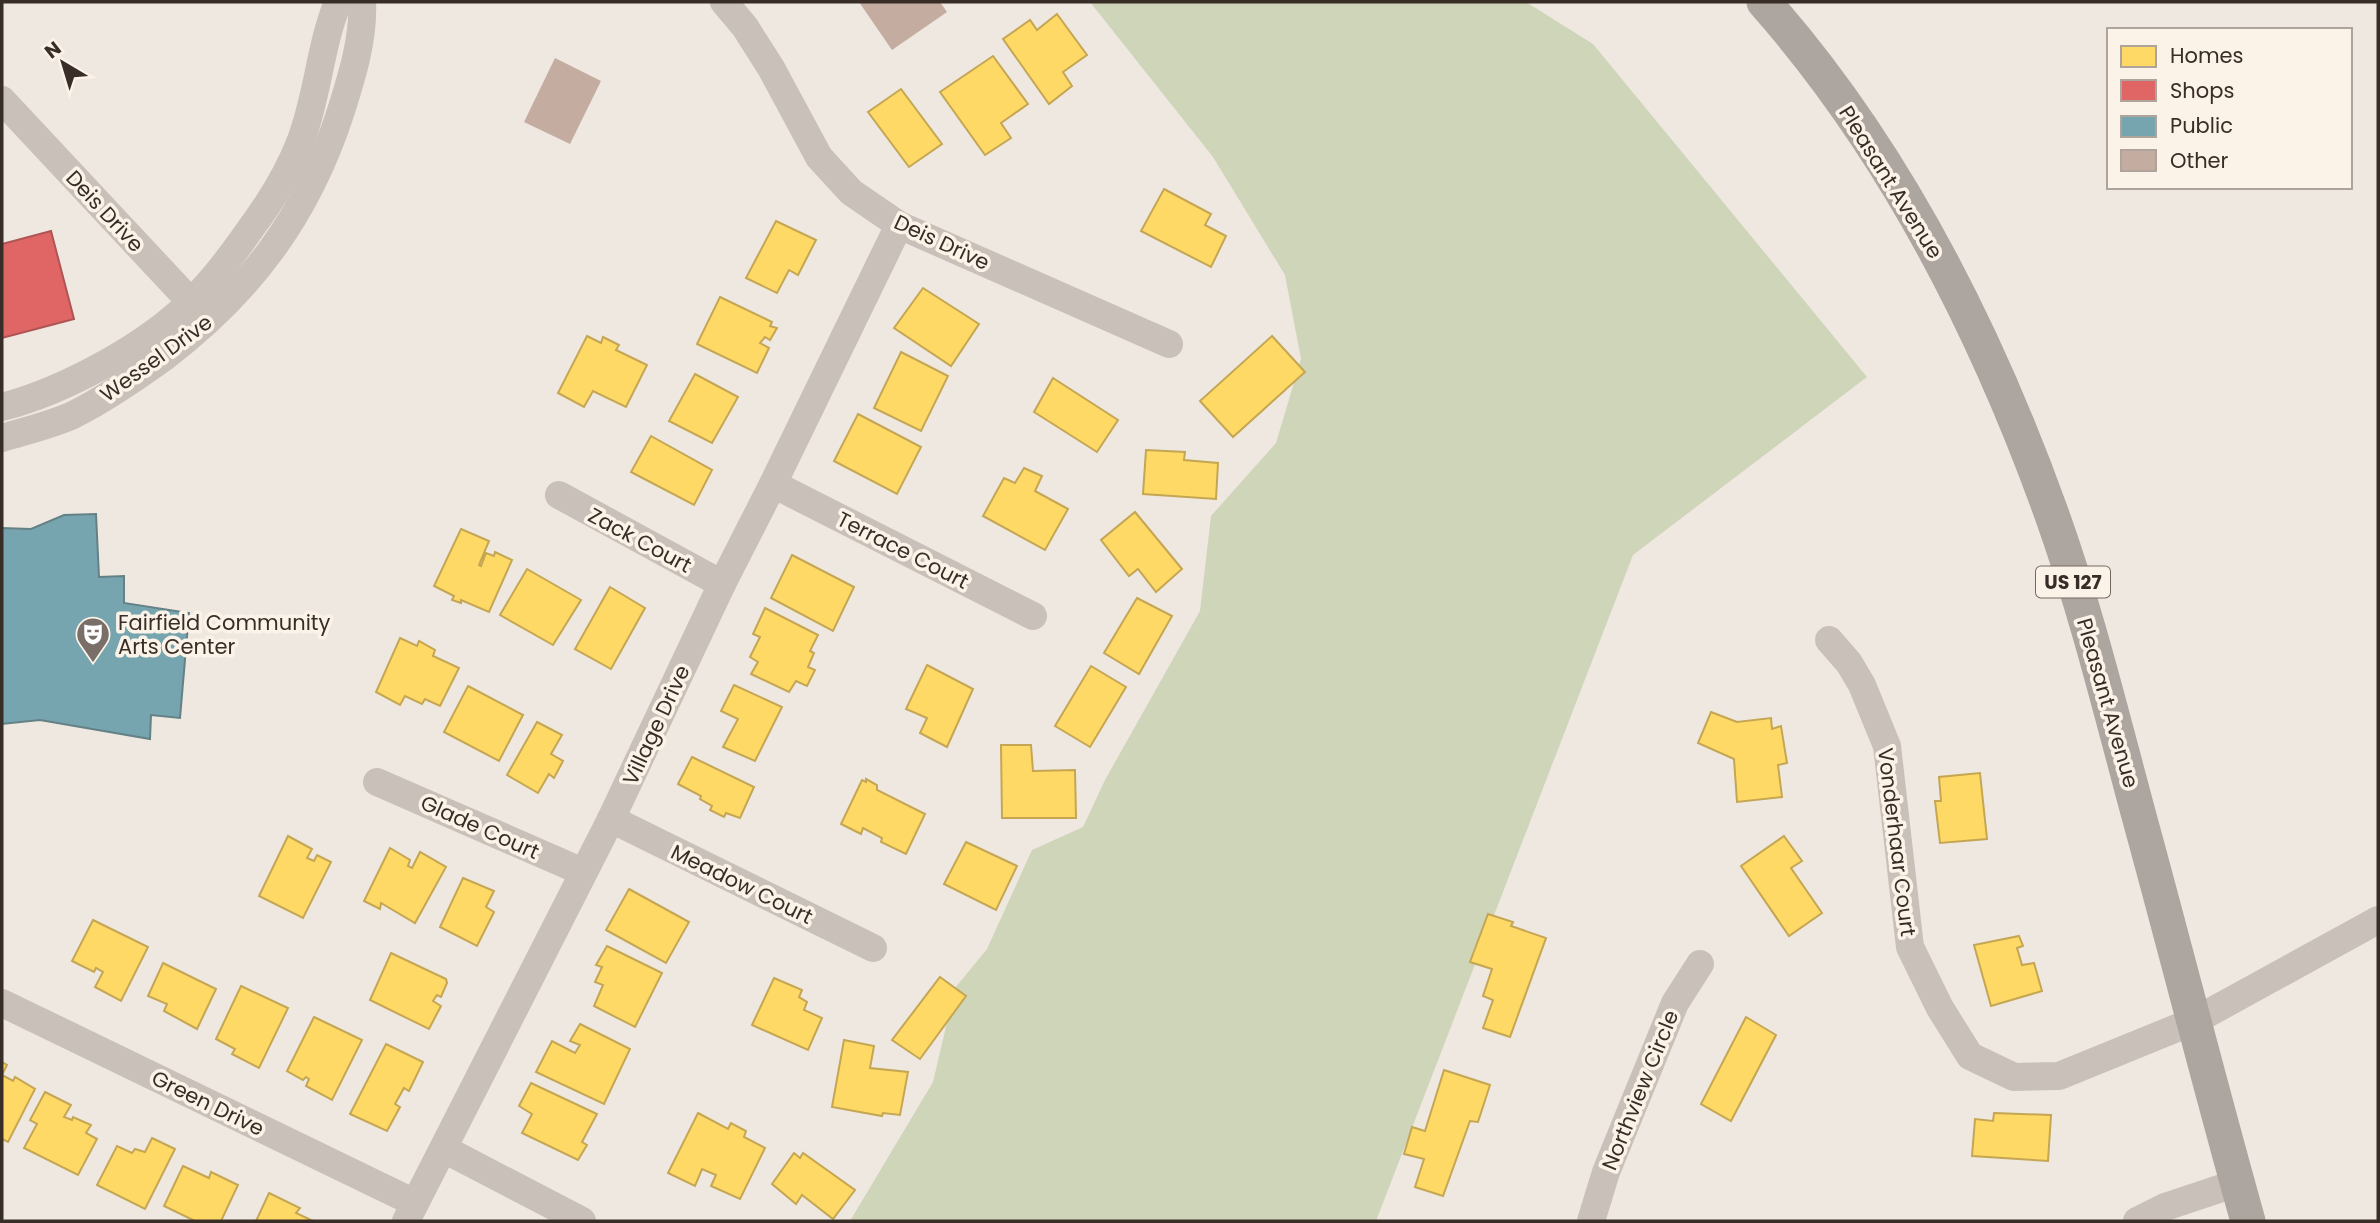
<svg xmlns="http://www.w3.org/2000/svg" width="2380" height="1223" font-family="Poppins,sans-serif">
	<rect width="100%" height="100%" fill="#efe8e1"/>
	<!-- green -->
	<path fill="#cfd5b9" d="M1090,2H1526L1593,44L1867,377L1633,555L1376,1221H850L933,1082L955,988L987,949L1032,850L1083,827L1105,780L1200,611L1211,516L1276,443L1301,359L1285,275L1213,157Z"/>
	<!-- homes -->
	<g fill="#ffd966" stroke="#c4a653" stroke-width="2">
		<path d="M1057,14L1087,55L1063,72L1072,86L1049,104L1003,39L1030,20L1037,30Z"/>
		<path d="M993,56L1028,104L1001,123L1011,138L985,155L940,92Z"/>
		<path d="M901,89L942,144L909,167L868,112Z"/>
		<path d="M1164,189L1211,214L1205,225L1226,236L1211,267L1141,231Z"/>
		<path d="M776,221L816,240L798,275L789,270L777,293L746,278Z"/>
		<path d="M923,288L979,324L951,366L894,328Z"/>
		<path d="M720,297L772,322L770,326L777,328L770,340L765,337L760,343L769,348L757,373L697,344Z"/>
		<path d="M587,336L601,343L603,337L619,345L616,350L647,365L626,407L593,391L584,407L558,393Z"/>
		<path d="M1272,336L1305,372L1233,437L1200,401Z"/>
		<path d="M901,352L948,376L921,431L874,408Z"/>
		<path d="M695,374L738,397L712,443L669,421Z"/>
		<path d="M1053,378L1118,420L1097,452L1034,412Z"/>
		<path d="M858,414L921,447L897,494L834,461Z"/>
		<path d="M651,436L712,470L694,505L631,472Z"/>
		<path d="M1146,450L1185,452L1184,460L1218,463L1216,499L1143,494Z"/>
		<path d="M1024,468L1042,476L1035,491L1068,509L1045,550L983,516L1004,478L1015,483Z"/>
		<path d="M1135,512L1182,569L1156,592L1138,569L1129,576L1101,540Z"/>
		<path d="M461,529L489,541L479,565L481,566L486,553L494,556L495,552L512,560L489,612L461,600V603L452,600L454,596L434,586Z"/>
		<path d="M792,555L854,587L833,631L771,598Z"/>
		<path d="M527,569L581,600L553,645L500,615Z"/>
		<path d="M610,587L645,608L611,669L575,649Z"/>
		<path d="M1137,598L1172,616L1139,674L1104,653Z"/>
		<path d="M765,608L818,635L810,651L814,653L808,667L815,670L807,686L796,681L789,692L751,674L758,662L750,657L760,637L753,634Z"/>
		<path d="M400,638L417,646L419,641L435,650L433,656L459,668L440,706L425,699L422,704L405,696L400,705L376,692Z"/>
		<path d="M927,665L973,689L947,747L920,733L927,718L906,709Z"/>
		<path d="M1091,666L1126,687L1090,747L1055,726Z"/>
		<path d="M734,685L782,707L755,761L723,747L738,719L721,711Z"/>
		<path d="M468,686L523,715L499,761L444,732Z"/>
		<path d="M1711,712L1737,722L1771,718L1772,729L1781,726L1787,763L1778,765L1782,797L1737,802L1734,759L1698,743Z"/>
		<path d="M537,722L562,735L551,754L563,761L554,778L549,774L538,793L507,775Z"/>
		<path d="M1001,745H1031L1033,771L1075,770L1076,818H1002Z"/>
		<path d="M692,757L754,787L740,818L726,813L724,817L710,810L712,806L700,799L701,796L678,784Z"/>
		<path d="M1980,773L1987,839L1940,843L1935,801H1941L1939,777Z"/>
		<path d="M866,779L877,785V790L925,814L906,854L881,842L882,838L863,828L861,834L841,824L862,780L866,782Z"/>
		<path d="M288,836L312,849L307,858L314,861L317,855L331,862L303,918L259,896Z"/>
		<path d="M1784,836L1802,861L1791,868L1822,913L1789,936L1741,866Z"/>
		<path d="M966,842L1017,866L996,910L944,884Z"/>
		<path d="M390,848L410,860L408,866L412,868L420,852L446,867L415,923L381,903L380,909L364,901Z"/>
		<path d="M463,878L494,891L486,907L494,912L477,946L440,927Z"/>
		<path d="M629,889L689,922L666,963L606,930Z"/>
		<path d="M1488,914L1513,922L1511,926L1546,938L1510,1037L1483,1028L1493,1000L1483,996L1492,969L1470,962Z"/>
		<path d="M93,920L148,947L121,1001L95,987L103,972L96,968L94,972L72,961Z"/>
		<path d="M2019,936L2023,946L2017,948L2022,965L2034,963L2042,991L1991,1006L1974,945Z"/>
		<path d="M607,946L662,973L635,1027L594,1006L603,985L595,982L602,967L596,965Z"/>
		<path d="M391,953L446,979L447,983L441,997L437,995L433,1001L441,1006L429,1029L370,1000Z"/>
		<path d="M163,963L216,989L197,1029L164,1011L167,1004L148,996Z"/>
		<path d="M940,977L966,996L920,1059L892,1040Z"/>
		<path d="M774,978L802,990L799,997L807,1002L804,1010L822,1018L808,1050L752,1025Z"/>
		<path d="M241,986L288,1008L259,1068L232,1054L235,1049L216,1039Z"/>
		<path d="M314,1017L362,1040L332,1100L306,1086L309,1079L306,1077L303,1080L287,1071Z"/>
		<path d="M1746,1017L1776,1035L1731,1121L1701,1104Z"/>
		<path d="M580,1024L630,1049L604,1104L536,1072L552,1041L575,1053L580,1045L570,1041Z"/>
		<path d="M844,1040L874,1046L870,1068L908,1072L900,1115L883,1113L882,1116L832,1107Z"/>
		<path d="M386,1044L423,1062L409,1091L404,1088L395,1104L400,1107L387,1131L350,1114Z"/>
		<path d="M2,1062L7,1065L2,1075L13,1081L15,1077L35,1089L8,1142L2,1139Z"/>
		<path d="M1444,1070L1490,1085L1478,1122L1470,1121L1443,1196L1415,1187L1424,1159L1404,1154L1412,1127L1425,1131Z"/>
		<path d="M531,1083L597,1114L582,1142L587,1145L578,1160L522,1133L532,1114L519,1106Z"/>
		<path d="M45,1092L71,1105L64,1117L72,1120L73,1117L91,1125L86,1133L97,1139L78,1175L24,1148L37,1124L30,1120Z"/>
		<path d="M698,1113L728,1129L731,1123L746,1131L744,1137L765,1148L740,1199L711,1186L716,1175L702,1169L695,1186L668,1173Z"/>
		<path d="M1994,1113L2051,1115L2048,1161L1972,1156L1975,1119L1993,1121Z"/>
		<path d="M152,1138L175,1149L145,1209L97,1185L117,1146L132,1153L135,1149L145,1152Z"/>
		<path d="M794,1153L800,1158L803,1153L855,1190L833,1219L802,1195L796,1204L772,1184Z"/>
		<path d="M183,1166L209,1178L211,1172L238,1185L221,1221H195L164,1206Z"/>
		<path d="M269,1193L300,1208L296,1213L313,1221H256Z"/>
	</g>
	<!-- shops -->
	<path fill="#e06666" stroke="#ae5553" stroke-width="2" d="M51,231L74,319L2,338V244Z"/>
	<!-- public -->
	<path fill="#76a5af" stroke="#648186" stroke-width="2" d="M96,514L99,577L124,576V603L189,613L180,718L151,715L150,739L40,720L2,724V528L31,529L64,515Z"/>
	<!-- building -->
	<g fill="#c4aca1">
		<path d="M859,2H940L947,12L892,50Z"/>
		<path d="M555,58L601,81L570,144L524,122Z"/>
	</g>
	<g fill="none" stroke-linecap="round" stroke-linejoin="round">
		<!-- minor -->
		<g stroke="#c8c0b9" stroke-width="28">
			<path d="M724,2L745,27L771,68L819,157L851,192L899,225L1169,344"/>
			<path d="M2,100L203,315"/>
			<path d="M2,407C64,391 145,347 191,302C214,280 233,254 251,228C271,201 289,172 301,140C318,95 320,46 338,2"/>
			<path d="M2,438C25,431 51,425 73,415C105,399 134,379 163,358C250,292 307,216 341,111C352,76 364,38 362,2"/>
			<path d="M773,484L1033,616"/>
			<path d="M559,495L722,584"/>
			<path d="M1829,640L1849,663L1862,685L1887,746L1910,947L1940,1008L1970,1056L2014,1077L2059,1076L2194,1021L2378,920"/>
			<path d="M377,782L583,872"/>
			<path d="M611,819L873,948"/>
			<path d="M2,1003L415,1203"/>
			<path d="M444,1149L582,1221"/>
			<path d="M406,1221L611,819L722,584L773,484L899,225"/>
			<path d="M1591,1221L1606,1172L1675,1003L1700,964"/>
			<path d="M2137,1221L2165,1207L2237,1183"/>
		</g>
		<!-- major -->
		<path stroke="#ada59f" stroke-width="35" d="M1764,2C1894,149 1986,331 2052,515C2087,613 2112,716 2139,816C2176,951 2210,1086 2248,1221"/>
	</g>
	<!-- icons -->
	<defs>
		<g id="theatre-pin" transform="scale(1.75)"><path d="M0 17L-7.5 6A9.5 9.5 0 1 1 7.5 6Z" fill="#796f68" stroke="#fcf3e8"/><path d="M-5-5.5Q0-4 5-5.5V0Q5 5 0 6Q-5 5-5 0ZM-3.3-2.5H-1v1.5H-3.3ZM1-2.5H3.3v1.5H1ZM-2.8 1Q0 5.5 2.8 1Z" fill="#fff"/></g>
	</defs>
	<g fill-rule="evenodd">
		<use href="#theatre-pin" x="93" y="634"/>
	</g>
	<g text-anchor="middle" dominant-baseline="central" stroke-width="7" stroke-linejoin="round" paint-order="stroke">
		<!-- shield labels -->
		<rect fill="#fcf3e8" stroke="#746961" stroke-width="2" x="2036" y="566.5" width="74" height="31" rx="5"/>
		<g font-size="19" font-weight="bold" fill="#392e27">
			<text x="2073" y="582">US 127</text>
		</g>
		<!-- street labels -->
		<g font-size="21" fill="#392e27" stroke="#fcf3e8">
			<text transform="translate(1891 182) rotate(58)">Pleasant Avenue</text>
			<text transform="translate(105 211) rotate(47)">Deis Drive</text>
			<text transform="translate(942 242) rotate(25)">Deis Drive</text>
			<text transform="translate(156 358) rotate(-36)">Wessel Drive</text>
			<text transform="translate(640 540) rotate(28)">Zack Court</text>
			<text transform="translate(903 550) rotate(27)">Terrace Court</text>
			<text transform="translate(2108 703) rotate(74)">Pleasant Avenue</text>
			<text transform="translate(656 725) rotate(-65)">Village Drive</text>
			<text transform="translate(480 827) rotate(24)">Glade Court</text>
			<text transform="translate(1897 842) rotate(83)">Vonderhaar Court</text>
			<text transform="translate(742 884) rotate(26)">Meadow Court</text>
			<text transform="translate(1640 1090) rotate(-68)">Northview Circle</text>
			<text transform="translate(208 1103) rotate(26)">Green Drive</text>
		</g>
		<!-- poi labels -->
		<g font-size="21" fill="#392e27" stroke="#fcf3e8" text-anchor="start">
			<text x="118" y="622">Fairfield Community<tspan x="118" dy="24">Arts Center</tspan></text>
		</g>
	</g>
	<!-- border -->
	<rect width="2380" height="1223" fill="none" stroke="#392e27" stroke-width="7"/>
	<!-- legend -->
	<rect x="2107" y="28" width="245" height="161" fill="#fcf3e8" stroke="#aea49b" stroke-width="2"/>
	<rect x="2121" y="46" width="35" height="21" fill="#ffd966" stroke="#aea49b" stroke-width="2"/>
	<text x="2170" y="63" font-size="21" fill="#392e27">Homes</text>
	<rect x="2121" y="80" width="35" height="21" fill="#e06666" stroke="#aea49b" stroke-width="2"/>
	<text x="2170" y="98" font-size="21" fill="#392e27">Shops</text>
	<rect x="2121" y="116" width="35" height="21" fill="#76a5af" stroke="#aea49b" stroke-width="2"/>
	<text x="2170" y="133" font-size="21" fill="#392e27">Public</text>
	<rect x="2121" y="150" width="35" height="21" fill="#c4aca1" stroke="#aea49b" stroke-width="2"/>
	<text x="2170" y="168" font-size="21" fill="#392e27">Other</text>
	<!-- north arrow -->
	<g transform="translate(63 63) rotate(322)" stroke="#fcf3e8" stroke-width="5" paint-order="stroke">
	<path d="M0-5L12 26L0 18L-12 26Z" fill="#392e27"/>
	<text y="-10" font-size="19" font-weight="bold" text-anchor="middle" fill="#392e27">N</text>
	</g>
</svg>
